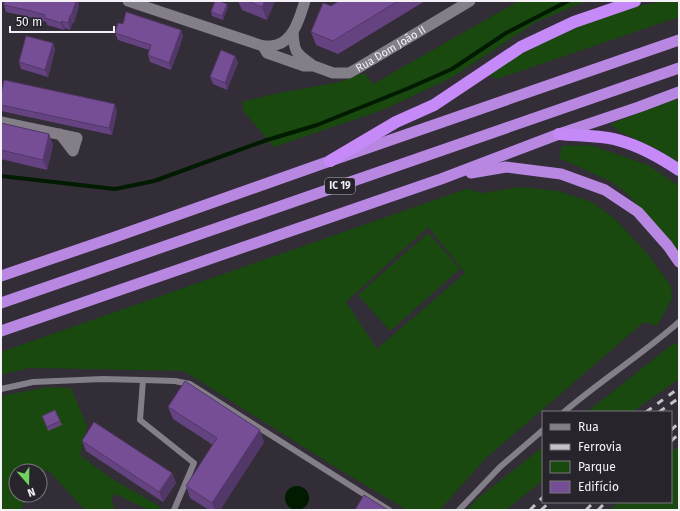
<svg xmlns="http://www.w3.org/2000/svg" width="680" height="511" font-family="'Fira Sans',sans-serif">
	<rect width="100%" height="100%" fill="#322d36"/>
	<!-- green -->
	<g fill="#19490f" fill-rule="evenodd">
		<path d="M519,1H587L536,22L451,78L383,110L274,147L244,112L242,102L274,94L339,82L364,73L373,84Z"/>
		<path d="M667,1H679V17L497,79L489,75L499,66L569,29L637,6Z"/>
		<path d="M679,98V164L657,149L622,133L610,124Z"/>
		<path d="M590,145L648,165L679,186V255L629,195L612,182L559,158L562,146Z"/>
		<path d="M519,187L558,191L592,202L615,219L646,252L671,286L672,298L657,326L644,322L485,459L440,510H407L332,465L184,371L30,368L1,375V352L466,189L484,193ZM428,227L465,273L377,349L346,302Z"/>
		<path d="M428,233L460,269L390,331L358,295Z"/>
		<path d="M679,342V379L632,412H587L670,346Z"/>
		<path d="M48,387L71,388L87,426L80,455L112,479L161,507V510H148L116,494L111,498L115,510H85L47,469L40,476V471H16V495H28L21,510H1V396Z"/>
		<path d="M679,446V510H610L618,502H671V452Z"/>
		<path d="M543,447V480L506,510H467L477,499Z"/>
	</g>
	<!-- water -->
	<circle fill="#001b00" cx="297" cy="498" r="12"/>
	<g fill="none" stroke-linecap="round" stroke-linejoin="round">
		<!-- stream -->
		<path stroke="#001b00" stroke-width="4" d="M1,176L115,189L154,181L267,140L317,125L409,88L452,69L506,33L568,1"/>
		<!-- service -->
		<g stroke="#837e88" stroke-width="6">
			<path d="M143,380L175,381L190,384L389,510"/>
			<path d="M1,389L33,382L103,379L143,380L140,420L194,463L174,510"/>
			<path d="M564,412C601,380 643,354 679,322"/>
			<path d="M459,510L500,467L543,430"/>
		</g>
		<!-- minor -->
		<g stroke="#837e88" stroke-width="11">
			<path id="s1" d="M128,1L263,46L267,53L304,66H314L333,73H349L358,68L470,1"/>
			<path d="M293,32C294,51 295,53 311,64"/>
			<path d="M263,46C267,46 272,46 276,45C294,41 300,16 305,1"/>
			<path d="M1,122L77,138L73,151L60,134"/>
		</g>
		<!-- trunk -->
		<g stroke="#b887e2" stroke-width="11">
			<path d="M471,173L506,167L561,174L605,190L638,212L668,246L679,262"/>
			<path d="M1,276L115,237L330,161L679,40"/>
			<path d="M1,303L679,68"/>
			<path d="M1,331L441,179L559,134L639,107L679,92"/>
		</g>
		<!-- motorway -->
		<g stroke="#c589f8" stroke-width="12">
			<path d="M559,134C578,136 603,135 621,141C642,147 661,158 679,170"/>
			<path d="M330,161L396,122L434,105L521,47L574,22L635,1"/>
		</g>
		<!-- rail -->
		<g stroke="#c3c0c6" stroke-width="3" stroke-dasharray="7 7" stroke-linecap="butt">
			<path d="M646,412L679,388"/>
			<path d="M659,412L679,398"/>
			<path d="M671,430L679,423"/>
			<path d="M671,441L679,434"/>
			<path d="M530,510L543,497"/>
			<path d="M541,510L550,502"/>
			<path d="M586,510L594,502"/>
			<path d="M598,510L606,502"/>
		</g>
	</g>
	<!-- wall -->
	<g fill="#654381">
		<path d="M4,1H78L79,5L74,23L73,22L70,30L65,28L64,30L47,25L46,22L34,18L6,12L4,5Z"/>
		<path d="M238,1H275L267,20L242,10Z"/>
		<path d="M339,1H425L338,54L316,45L311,32L331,6Z"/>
		<path d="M228,7L223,20L212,16L211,12Z"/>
		<path d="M123,24L181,30L183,37L171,70L150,62L148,55L149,50L118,40L115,33Z"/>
		<path d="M53,43L55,50L48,77L21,69L19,62Z"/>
		<path d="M235,56L238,63L227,90L213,84L210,77Z"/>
		<path d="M1,94L117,111L112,135L1,111Z"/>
		<path d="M1,123L49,134L53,145L47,170L1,159Z"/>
		<path d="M168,407L264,442L220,510H209L190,498L186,486L213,445L173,419Z"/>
		<path d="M55,410L62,425L48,431L42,416Z"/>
		<path d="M82,441L172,473L176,483L163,502L86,451Z"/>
	</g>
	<!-- shaded-wall -->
	<g fill="#523769">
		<path d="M76,1H78L79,5L74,23L71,16Z"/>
		<path d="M265,1H275L267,20L262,7Z"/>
		<path d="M227,4L228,7L223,20L222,16Z"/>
		<path d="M70,15L73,22L70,30L68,23Z"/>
		<path d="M62,21L65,28L64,30L61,23Z"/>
		<path d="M181,30L183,37L171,70L169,63Z"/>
		<path d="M53,43L55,50L48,77L45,70Z"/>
		<path d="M235,56L238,63L227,90L225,83Z"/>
		<path d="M115,104L117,111L112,135L109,128Z"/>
		<path d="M49,134L53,145L47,170L43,160Z"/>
		<path d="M260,430L264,442L220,510H215L212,503Z"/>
		<path d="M172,473L176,483L163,502L159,492Z"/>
	</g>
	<!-- building -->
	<g fill="#754e96" stroke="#523769">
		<path d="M4,1H76L71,16L70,15L68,23L62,21L61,23L45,18V15L31,11L4,5Z"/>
		<path d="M215,1H219L227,4L222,16L211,12Z"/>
		<path d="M247,1H265L262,7Z"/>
		<path d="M339,1H398L333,41L311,32L323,3L331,6Z"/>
		<path d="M126,12L181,30L169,63L148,55L151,45L115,33L118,23L123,24Z"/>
		<path d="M26,36L53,43L45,70L19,62Z"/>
		<path d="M221,50L235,56L225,83L210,77Z"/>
		<path d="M4,80L115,104L109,128L1,105V94Z"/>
		<path d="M1,123L49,134L43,160L1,150Z"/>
		<path d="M185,381L260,430L212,503L186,486L217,438L168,407Z"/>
		<path d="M55,410L60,421L47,427L42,416Z"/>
		<path d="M94,422L172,473L159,492L82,441Z"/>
		<path d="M364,495L388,510H355Z"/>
	</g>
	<g text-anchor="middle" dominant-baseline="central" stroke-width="3.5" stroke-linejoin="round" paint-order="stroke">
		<!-- shield labels -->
		<rect fill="#28242c" stroke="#b6b3b9" stroke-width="1" x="325" y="178" width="30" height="16" rx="3"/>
		<g font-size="10" font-weight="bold" fill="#f3f0f6">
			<text x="340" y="186">IC 19</text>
		</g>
		<!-- street labels -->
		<g font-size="11" fill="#f3f0f6" stroke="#28242c">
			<text stroke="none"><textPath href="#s1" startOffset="284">Rua Dom João II</textPath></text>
		</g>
	</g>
	<!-- border -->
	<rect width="680" height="511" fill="none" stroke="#f3f0f6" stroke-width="4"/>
	<!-- legend -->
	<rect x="542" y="411" width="130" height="92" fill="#28242c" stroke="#79767d"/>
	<rect x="550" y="424" width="20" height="6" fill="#837e88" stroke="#79767d"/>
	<text x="578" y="431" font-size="12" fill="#f3f0f6">Rua</text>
	<rect x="550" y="444" width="20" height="6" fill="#c3c0c6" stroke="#79767d"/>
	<text x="578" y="451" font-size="12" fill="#f3f0f6">Ferrovia</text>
	<rect x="550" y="461" width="20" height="12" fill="#19490f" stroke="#79767d"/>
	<text x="578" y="471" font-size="12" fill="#f3f0f6">Parque</text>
	<rect x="550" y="481" width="20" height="12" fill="#754e96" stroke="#79767d"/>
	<text x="578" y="491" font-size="12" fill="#f3f0f6">Edifício</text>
	<!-- north arrow -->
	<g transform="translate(28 483) rotate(160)"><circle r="19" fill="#28242c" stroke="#79767d"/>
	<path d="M0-3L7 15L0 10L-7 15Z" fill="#70d35f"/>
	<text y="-6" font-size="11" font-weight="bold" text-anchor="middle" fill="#f3f0f6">N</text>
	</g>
	<!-- scale -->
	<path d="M10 26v6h104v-6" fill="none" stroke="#f3f0f6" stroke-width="2"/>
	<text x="16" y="26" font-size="12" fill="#f3f0f6" stroke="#28242c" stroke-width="3" paint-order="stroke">50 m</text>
</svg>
